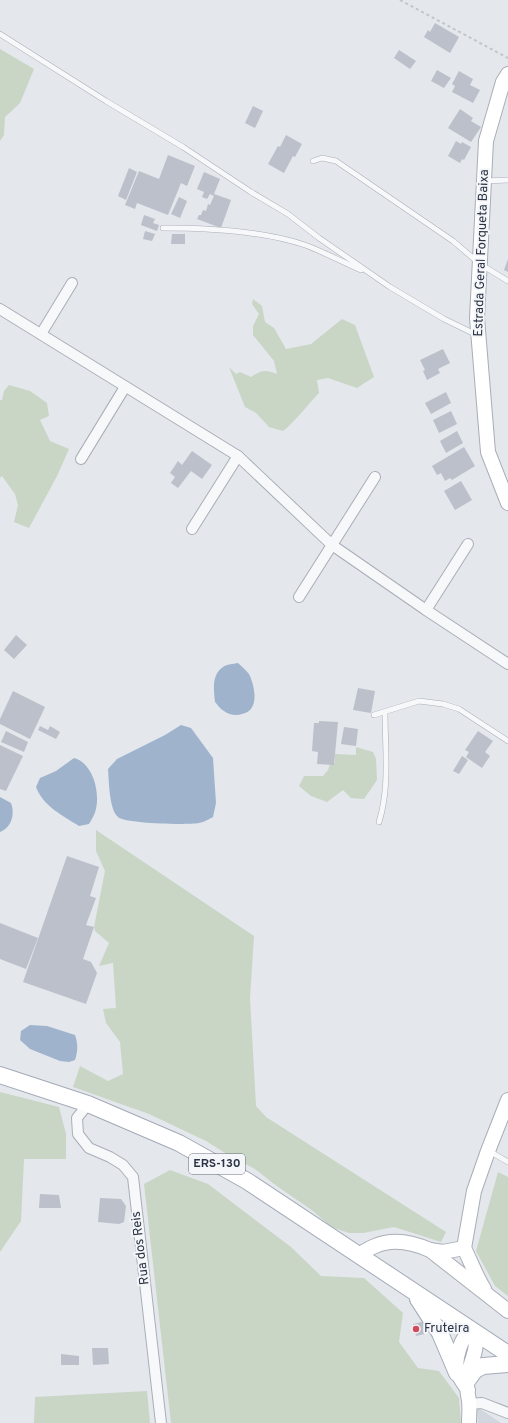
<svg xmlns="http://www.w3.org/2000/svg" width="508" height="1423" font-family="Overpass,sans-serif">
	<rect width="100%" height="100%" fill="#e4e7ec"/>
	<!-- built -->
	<path fill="#d2d6de" d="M477,1407L501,1423H478Z"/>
	<!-- green -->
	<g fill="#c9d6c5">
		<path d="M0,49L34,69L20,103L5,117L4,135L0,141Z"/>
		<path d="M253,299L262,306L265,322L274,328L286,349L311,344L342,319L355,325L374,377L357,388L328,378L317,380L319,393C307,405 297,420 283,431L269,427L256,413L245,407L229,367L236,374L240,372L251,377C262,369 266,370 277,374L274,361L253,335V326L259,314L252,304Z"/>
		<path d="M9,385L30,391L47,403L49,416L40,420L50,441L69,449L57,476L29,528L14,522L18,505L15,494L2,476L0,478V400H2L4,391Z"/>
		<path d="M356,747L373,752L376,759L377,780L364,799L351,798L343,790L327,802L311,796L299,786L304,776H323L328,770L330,764L335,763V754L356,755Z"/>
		<path d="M96,830L254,936L250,998L256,1106L266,1117L446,1232L441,1242L394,1227L363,1233H349L331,1227L313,1211L274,1184L255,1169L233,1158L206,1141L149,1114L73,1087L80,1066L108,1081L123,1074L120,1042L106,1023L103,1009L116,1008L113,963L99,966L109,943L95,931L94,927L105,871L96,851Z"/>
		<path d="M0,1092L59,1107L66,1134V1159H24L21,1221L0,1252Z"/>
		<path d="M170,1170L208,1184L291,1247L321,1276L364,1278L403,1313L399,1342L418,1368L439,1371L459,1398L461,1423H171L144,1184Z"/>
		<path d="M498,1172L508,1177V1296L495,1286L476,1251Z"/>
		<path d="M147,1391L150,1423H34L35,1397Z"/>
	</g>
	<!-- water -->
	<g fill="#9fb4cc">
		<path d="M238,663C242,667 246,670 249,674C255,686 260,711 242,714C236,716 229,715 224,711C220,709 218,705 215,702C214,691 211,675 223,667C227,664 233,664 238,663Z"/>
		<path d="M181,725L191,728L213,758L216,803L213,817C209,819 204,822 199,823C187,825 126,824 118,817C109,809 109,781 108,769L117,759L165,735Z"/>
		<path d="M74,758C93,763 100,792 96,809C95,814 92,819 89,824L79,826C63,816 43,806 36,787L40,778L56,771Z"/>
		<path d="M0,797L11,803C15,814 12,827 0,832Z"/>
		<path d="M30,1025L47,1026L75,1035C78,1044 78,1050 75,1060L69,1062L60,1061L30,1049L20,1040L21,1031Z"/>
	</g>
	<!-- building -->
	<g fill="#bbc0ca">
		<path d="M435,23L459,37L450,53L424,37L428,30L430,32Z"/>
		<path d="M399,50L416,61L410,69L394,58Z"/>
		<path d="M437,70L451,78L444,88L431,81Z"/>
		<path d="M459,71L473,79L470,85L480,90L473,103L452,92L455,86L452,84Z"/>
		<path d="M253,106L263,111L255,128L245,123Z"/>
		<path d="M460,109L473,118L471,121L481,127L471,142L448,128Z"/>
		<path d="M286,135L302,144L295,157L293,156L284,173L268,164L278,146L280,147Z"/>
		<path d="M456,141L461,144L462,142L471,147L464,160L462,159L460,163L448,156Z"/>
		<path d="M168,155L195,166L187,186L181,183L168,215L137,203L135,209L125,205L139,171L159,179Z"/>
		<path d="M129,168L137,172L126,200L118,196Z"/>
		<path d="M204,172L220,179L214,194L231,200L221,228L197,219L199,215H201L203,210L206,211L208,204L210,205L214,196L210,194L207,199L202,197L204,192L197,189Z"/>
		<path d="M179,197L187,201L180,218L171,214Z"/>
		<path d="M144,215L155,219L153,223L159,225L157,231L141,225Z"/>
		<path d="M145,231L155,234L152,241L143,239Z"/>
		<path d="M172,234H185V244H171Z"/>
		<path d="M508,259V272L504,270Z"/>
		<path d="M443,349L450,363L438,369L440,373L427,380L423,371L425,370L420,360Z"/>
		<path d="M446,392L451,403L431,414L425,403Z"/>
		<path d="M451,411L457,424L439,433L433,420Z"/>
		<path d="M457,431L463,443L446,453L440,441Z"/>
		<path d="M464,447L475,466L452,480L450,478L445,481L441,473L437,475L432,466Z"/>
		<path d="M192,451L212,465L202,479L191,471L178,488L171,483L175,477L170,473L178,461L182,465Z"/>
		<path d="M461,481L472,500L455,510L444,491Z"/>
		<path d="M16,635L27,645L14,659L4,650Z"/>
		<path d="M358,688L375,691L371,713L353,710Z"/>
		<path d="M13,691L45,707L30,739L0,724V719Z"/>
		<path d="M319,721L338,722L334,765L317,764L318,752L312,751L314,723H319Z"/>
		<path d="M40,726L48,730L50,726L60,732L56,739L38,730Z"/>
		<path d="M344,727L358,729L356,746L341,744Z"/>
		<path d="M6,731L28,742L24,752L1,742Z"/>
		<path d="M478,731L493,741L485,752L490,756L482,768L466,757L469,752L465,750Z"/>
		<path d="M0,745L23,756L6,791L0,789Z"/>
		<path d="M462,756L468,760L459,774L453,771Z"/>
		<path d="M67,856L99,867L90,896L96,898L86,925L94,927L83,959L91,962L97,973L86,1004L23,982Z"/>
		<path d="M0,923L38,938L26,969L0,959Z"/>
		<path d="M40,1194L59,1195L61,1208H39Z"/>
		<path d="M100,1198L121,1199L126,1206L124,1222L119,1224L98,1222Z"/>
		<path d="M426,1321L429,1333L416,1336L413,1324Z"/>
		<path d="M92,1348H108L109,1364L93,1365Z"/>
		<path d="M61,1354L79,1356V1365H61Z"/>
	</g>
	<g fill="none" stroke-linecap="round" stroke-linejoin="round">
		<!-- lane casing -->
		<g stroke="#a9aeb7" stroke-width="6">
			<g id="lane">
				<path d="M0,34L106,101L183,147L251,192L288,214L319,238L390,287L444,319L477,335"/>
				<path d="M313,161L322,158L336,161L453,241L480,264L508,281"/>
				<path d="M485,181L508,180"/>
				<path d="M163,228C207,228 263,231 305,245C324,252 342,262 361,270"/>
				<path d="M374,715L419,701L443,704L459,709L508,741"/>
				<path d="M379,822C390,787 385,748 385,712"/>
				<path d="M489,1151L508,1162"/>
			</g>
		</g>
		<!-- street casing -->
		<g stroke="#a9aeb7" stroke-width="12">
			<g id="street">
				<path d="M0,309L238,456L332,545L426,610L508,664"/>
				<path d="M41,334L72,283"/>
				<path d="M81,459L125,387"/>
				<path d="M192,529L238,456"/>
				<path d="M299,597L375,477"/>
				<path d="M426,610L468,544"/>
				<path d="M88,1104L77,1118L78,1134L89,1148L110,1157L123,1165L133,1177L161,1423"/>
				<path d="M469,1404L482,1403L508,1413"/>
			</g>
		</g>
		<!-- secondary casing -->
		<g stroke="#a9aeb7" stroke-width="16">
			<g id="secondary">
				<path d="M508,74L503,82L486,141L477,318L488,452L508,503"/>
				<path d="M464,1248L474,1191L488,1151L508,1100"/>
				<path d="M464,1248C471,1262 476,1276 484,1289"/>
				<path d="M430,1250L443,1252L464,1248"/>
				<path d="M358,1255C364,1252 369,1248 375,1246C393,1238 412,1242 430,1250L508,1311"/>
				<path d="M468,1390C465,1385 460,1379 458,1373C453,1362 461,1335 472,1331C482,1346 469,1363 467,1379C466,1386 468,1394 469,1401C470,1408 469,1416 469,1423"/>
			</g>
		</g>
		<!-- primary casing -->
		<g stroke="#a3abb8" stroke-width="18">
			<g id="primary">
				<path d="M0,1075L88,1104L179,1143L247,1181L508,1354"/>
				<path d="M418,1299L440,1333L457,1373"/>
				<path d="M467,1381L475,1370L483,1366L508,1364"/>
			</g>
		</g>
		<!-- path -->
		<path stroke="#c2c5cb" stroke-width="2" stroke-dasharray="3 3" stroke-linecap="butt" d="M400,0L508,58"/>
		<!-- lane -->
		<use href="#lane" stroke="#f7f8fa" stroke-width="5"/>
		<!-- street -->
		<use href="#street" stroke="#f7f8fa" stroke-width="10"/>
		<!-- secondary -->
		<use href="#secondary" stroke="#fff" stroke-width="14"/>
		<!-- primary -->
		<use href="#primary" stroke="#fff" stroke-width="16"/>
	</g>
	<!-- markers -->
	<circle fill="#d1495b" stroke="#f4f6f9" stroke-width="1.5" cx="416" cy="1329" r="4"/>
	<g text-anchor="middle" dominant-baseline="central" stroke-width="4" stroke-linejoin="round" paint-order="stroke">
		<!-- shield labels -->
		<rect fill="#f4f6f9" stroke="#676e7b" stroke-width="1" x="189" y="1154" width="56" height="20" rx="3"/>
		<g font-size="12" font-weight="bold" fill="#2b3445">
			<text x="217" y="1164">ERS-130</text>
		</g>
		<!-- street labels -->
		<g font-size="13" fill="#2b3445" stroke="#f4f6f9">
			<text transform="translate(482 253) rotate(-88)">Estrada Geral Forqueta Baixa</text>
			<text transform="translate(141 1248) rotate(-97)">Rua dos Reis</text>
		</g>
		<!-- poi labels -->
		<g font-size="13" fill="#2b3445" stroke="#f4f6f9" text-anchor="start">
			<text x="424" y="1329">Fruteira</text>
		</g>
	</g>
</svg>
